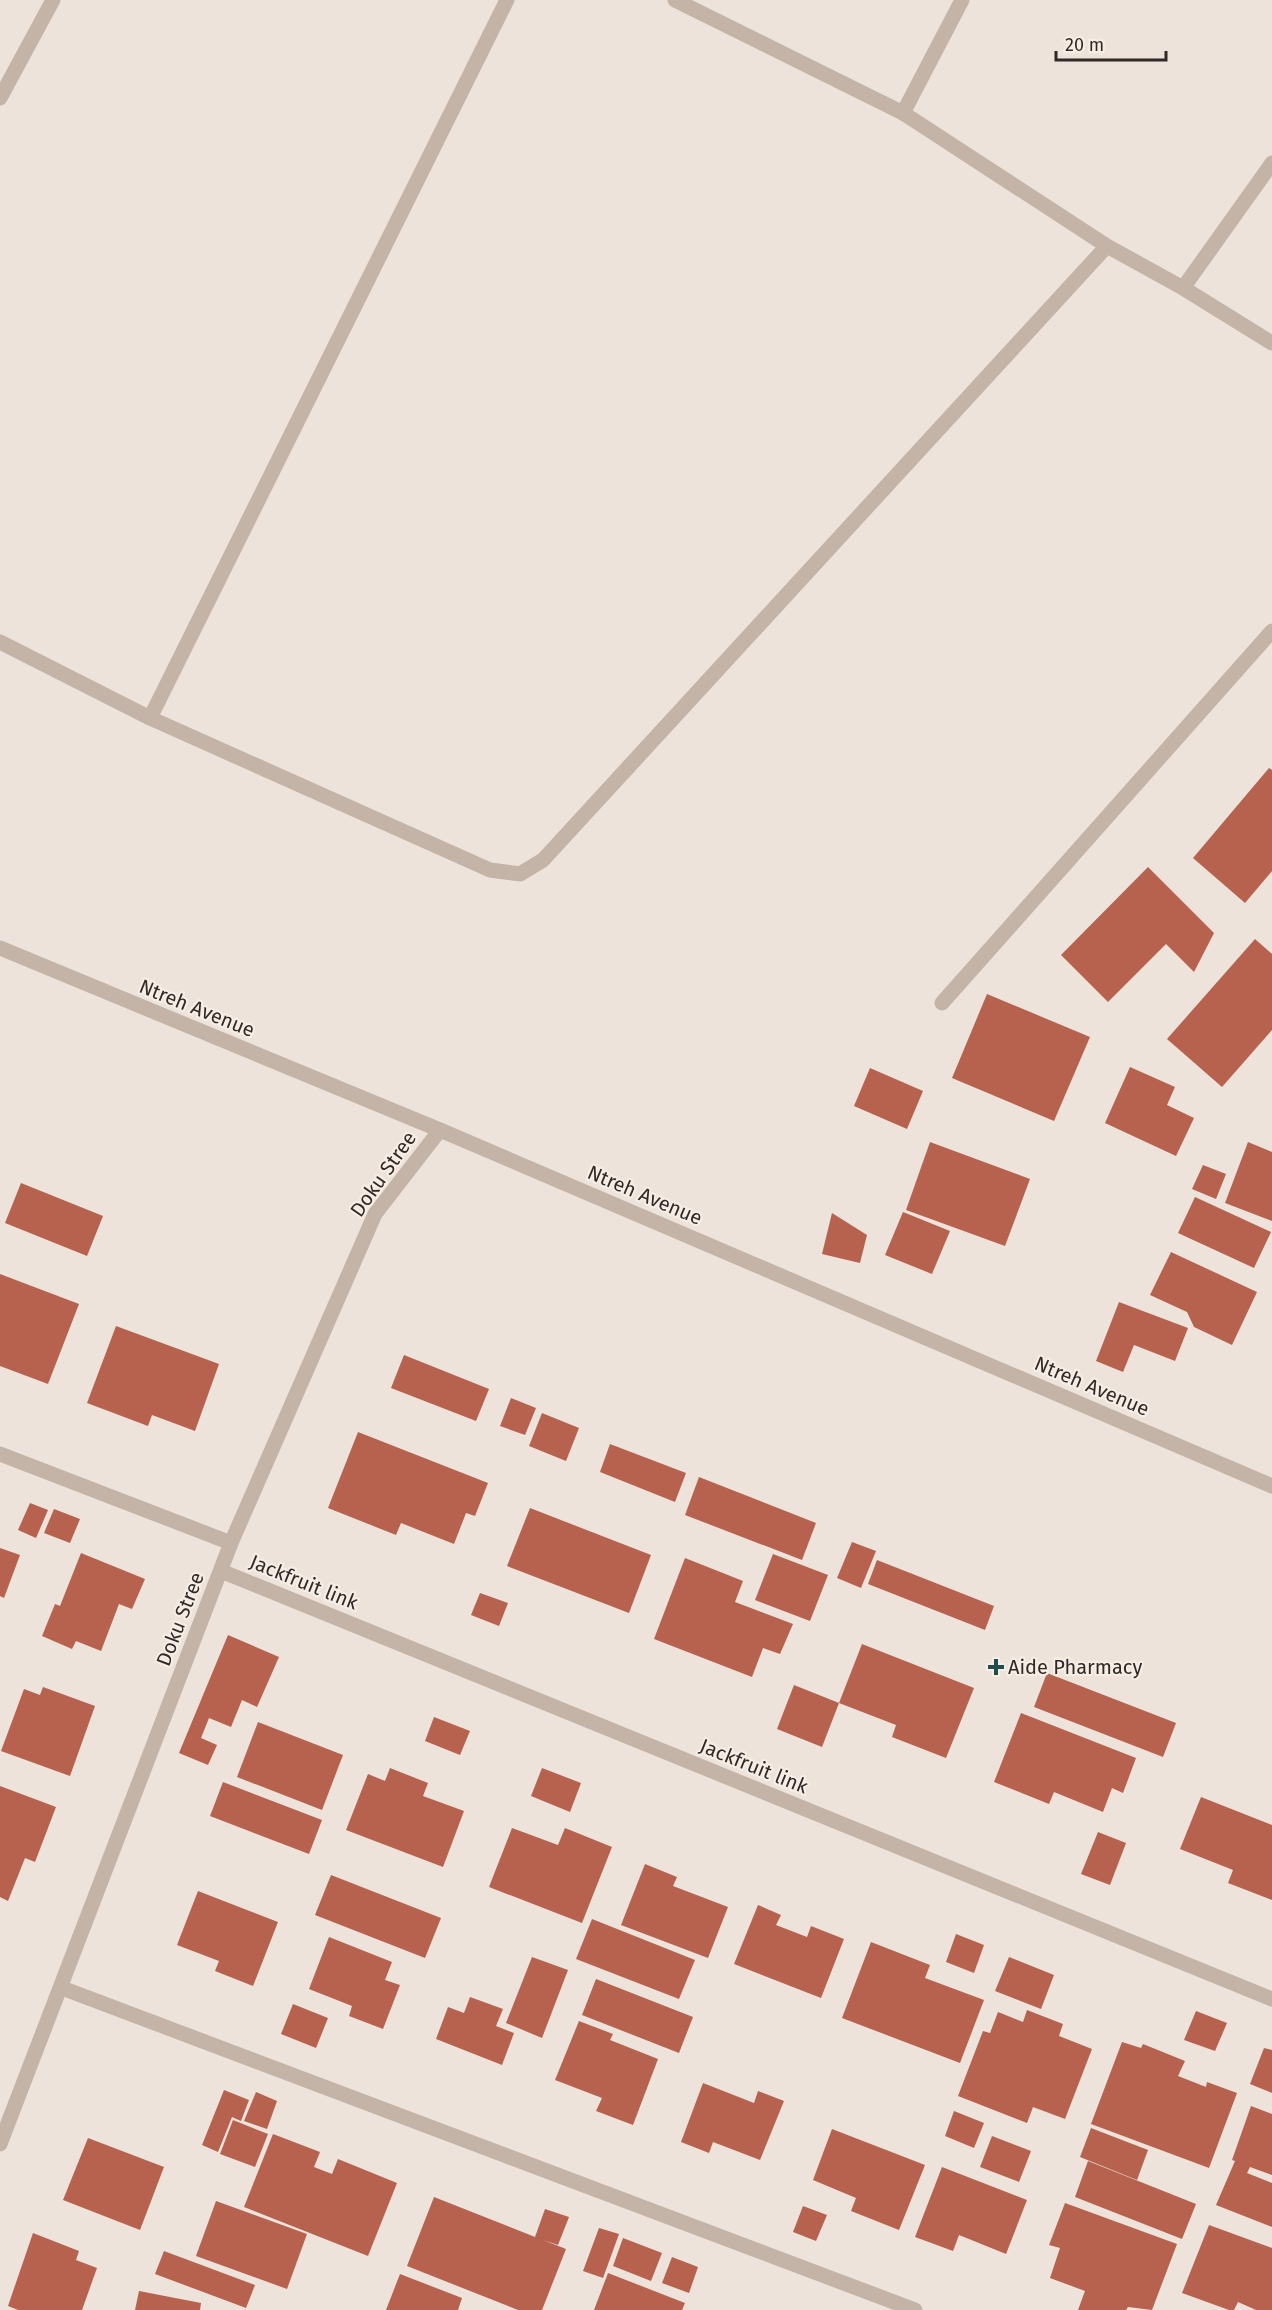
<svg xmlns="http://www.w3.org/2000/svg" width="1272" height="2310" font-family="'Fira Sans',sans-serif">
	<rect width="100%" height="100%" fill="#ede3da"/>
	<!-- building -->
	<g fill="#b6624f">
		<path d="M1269,768L1272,770V871L1245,903L1193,858Z"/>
		<path d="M1148,867L1214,933L1194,972L1166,944L1108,1002L1061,955Z"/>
		<path d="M1255,939L1272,954V1030L1222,1087L1167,1039Z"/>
		<path d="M987,994L1090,1037L1054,1121L952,1078Z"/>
		<path d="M1130,1067L1175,1087L1167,1105L1194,1118L1176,1156L1105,1123Z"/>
		<path d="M870,1068L923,1091L907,1129L854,1106Z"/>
		<path d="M930,1142L1030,1179L1005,1246L906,1210Z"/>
		<path d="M1248,1142L1272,1152V1221L1225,1203Z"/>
		<path d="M1203,1165L1226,1174L1216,1199L1192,1189Z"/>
		<path d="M21,1183L103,1216L87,1256L5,1223Z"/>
		<path d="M1195,1197L1271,1232L1254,1268L1178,1233Z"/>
		<path d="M903,1212L950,1231L932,1274L885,1255Z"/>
		<path d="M832,1213L867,1235L860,1263L822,1254Z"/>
		<path d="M1171,1252L1257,1292L1232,1345L1194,1327L1187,1312L1150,1295Z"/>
		<path d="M0,1274L79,1304L48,1384L0,1366Z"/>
		<path d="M1119,1302L1188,1328L1175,1361L1134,1345L1123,1372L1096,1361Z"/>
		<path d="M116,1326L219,1364L195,1431L152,1415L148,1426L87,1403Z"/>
		<path d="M404,1355L489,1389L476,1421L391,1388Z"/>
		<path d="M511,1398L536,1408L525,1435L500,1426Z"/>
		<path d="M542,1413L579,1428L566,1461L529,1446Z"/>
		<path d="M358,1432L488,1483L475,1516L466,1513L454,1544L401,1523L396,1535L328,1508Z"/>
		<path d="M610,1444L686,1473L675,1502L600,1472Z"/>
		<path d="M699,1477L816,1523L802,1560L685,1515Z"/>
		<path d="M30,1503L48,1510L36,1538L18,1530Z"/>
		<path d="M530,1508L651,1555L629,1613L507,1566Z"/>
		<path d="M54,1509L80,1519L70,1543L44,1533Z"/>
		<path d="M852,1542L876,1551L861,1588L837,1578Z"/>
		<path d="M0,1548L20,1555L4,1598L0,1596Z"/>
		<path d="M81,1553L145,1579L132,1609L119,1604L101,1651L76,1641L72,1649L42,1636L55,1604L60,1606Z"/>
		<path d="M773,1554L828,1575L810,1621L755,1600Z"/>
		<path d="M685,1558L743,1581L735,1602L793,1624L780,1654L763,1648L752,1677L654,1639Z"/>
		<path d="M877,1560L994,1606L985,1630L868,1584Z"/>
		<path d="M480,1593L508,1603L499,1626L471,1615Z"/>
		<path d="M228,1635L279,1657L257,1707L242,1700L231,1727L209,1718L201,1738L217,1745L208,1765L179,1753Z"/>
		<path d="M862,1644L974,1688L946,1758L892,1737L896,1725L839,1703Z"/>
		<path d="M1047,1673L1176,1723L1163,1757L1034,1707Z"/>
		<path d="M794,1685L839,1703L822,1747L777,1729Z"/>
		<path d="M43,1687L95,1706L70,1776L1,1751L24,1689L40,1695Z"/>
		<path d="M1021,1713L1136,1758L1123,1793L1112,1788L1103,1812L1054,1792L1049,1804L994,1782Z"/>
		<path d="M434,1717L470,1731L460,1755L425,1741Z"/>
		<path d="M258,1722L343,1755L322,1810L237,1777Z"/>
		<path d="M390,1768L428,1783L423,1796L464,1811L443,1867L346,1830L368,1774L385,1781Z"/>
		<path d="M542,1768L581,1783L570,1812L531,1796Z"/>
		<path d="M223,1782L322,1820L309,1854L210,1816Z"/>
		<path d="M0,1786L56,1807L35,1862L25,1858L8,1901L0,1897Z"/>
		<path d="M1201,1797L1272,1825V1900L1228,1883L1233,1870L1180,1849Z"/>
		<path d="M512,1828L558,1845L565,1828L612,1847L582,1923L489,1887Z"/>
		<path d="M1098,1832L1126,1843L1110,1885L1081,1874Z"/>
		<path d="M645,1864L677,1877L673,1886L728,1907L708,1958L621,1925Z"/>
		<path d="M331,1875L441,1918L425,1958L315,1915Z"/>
		<path d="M198,1891L278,1922L253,1986L215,1971L219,1961L177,1945Z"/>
		<path d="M758,1905L781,1915L776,1925L807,1937L811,1926L844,1939L821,1998L734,1964Z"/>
		<path d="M592,1919L695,1960L679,1999L576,1959Z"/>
		<path d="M956,1934L984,1945L974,1973L946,1962Z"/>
		<path d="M329,1937L392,1962L385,1980L400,1985L383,2029L349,2016L352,2006L309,1989Z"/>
		<path d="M871,1942L930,1965L925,1978L984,2000L960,2063L842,2018Z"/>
		<path d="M532,1957L568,1970L542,2038L506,2023Z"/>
		<path d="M1009,1957L1054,1975L1041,2009L995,1991Z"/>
		<path d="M596,1979L693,2017L679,2053L582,2015Z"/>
		<path d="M470,1997L503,2009L496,2026L514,2033L502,2065L436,2039L448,2007L464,2013Z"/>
		<path d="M293,2004L328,2018L316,2048L281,2034Z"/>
		<path d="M1027,2010L1063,2024L1059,2036L1092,2049L1065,2119L1033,2107L1027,2123L958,2096L983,2031L990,2033L998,2012L1023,2022Z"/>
		<path d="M1196,2011L1227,2023L1215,2051L1184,2040Z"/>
		<path d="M579,2021L613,2034L610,2040L658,2059L633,2125L596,2111L602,2098L555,2080Z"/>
		<path d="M1122,2042L1141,2048L1143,2044L1185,2061L1178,2076L1206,2087L1207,2082L1237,2093L1209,2168L1091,2124Z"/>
		<path d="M1264,2048L1272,2050V2093L1250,2084Z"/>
		<path d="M703,2083L754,2103L758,2091L784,2101L760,2160L713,2142L709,2153L681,2142Z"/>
		<path d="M224,2090L249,2100L241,2121L232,2117L218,2152L202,2145Z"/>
		<path d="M256,2092L277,2101L267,2129L244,2121Z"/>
		<path d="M1251,2106L1272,2114V2175L1250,2167L1247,2173L1272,2183V2227L1216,2205L1235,2161L1232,2160Z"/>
		<path d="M954,2111L984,2123L974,2148L945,2136Z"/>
		<path d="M233,2120L268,2134L255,2167L220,2154Z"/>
		<path d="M1091,2128L1148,2150L1137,2180L1080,2157Z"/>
		<path d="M832,2129L925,2165L899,2230L851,2211L856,2198L813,2180Z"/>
		<path d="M273,2134L320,2152L314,2167L332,2174L338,2159L397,2183L368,2256L244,2207Z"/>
		<path d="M992,2136L1031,2151L1019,2182L980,2167Z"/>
		<path d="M88,2138L164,2167L140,2230L63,2200Z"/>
		<path d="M1088,2161L1196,2204L1182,2239L1075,2197Z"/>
		<path d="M942,2167L1027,2200L1006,2254L959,2235L953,2251L915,2237Z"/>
		<path d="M434,2197L535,2237L545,2209L569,2217L558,2245L543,2240L566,2249L542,2310H518L407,2266Z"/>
		<path d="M216,2201L307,2234L287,2289L196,2256Z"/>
		<path d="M1065,2203L1177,2244L1152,2310L1128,2307L1126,2310H1078L1085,2291L1050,2278L1060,2248L1049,2245Z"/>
		<path d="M803,2206L827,2215L816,2241L793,2232Z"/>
		<path d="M1209,2225L1272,2248V2310H1256L1238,2302L1234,2310H1229L1182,2293Z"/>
		<path d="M599,2228L619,2234L603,2278L583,2271Z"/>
		<path d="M33,2233L79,2251L76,2260L97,2268L82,2310H18L8,2306Z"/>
		<path d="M623,2238L662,2253L651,2281L613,2266Z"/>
		<path d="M164,2251L255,2285L246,2308L155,2274Z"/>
		<path d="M672,2257L698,2267L689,2293L662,2283Z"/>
		<path d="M608,2273L685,2303L682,2310H594Z"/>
		<path d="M400,2274L462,2298L458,2310H386Z"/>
		<path d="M139,2291L201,2303L200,2310H135Z"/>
	</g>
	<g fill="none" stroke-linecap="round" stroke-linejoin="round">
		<!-- minor -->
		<g stroke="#c4b3a7" stroke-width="15">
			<path d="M675,0L903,113L1107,246L1183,288L1272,343"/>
			<path d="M0,98L53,0"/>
			<path d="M903,113L962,0"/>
			<path d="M1183,288L1272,163"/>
			<path d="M0,642L150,718L490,870L520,874L543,860L1107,246"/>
			<path d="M150,718L507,0"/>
			<path d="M942,1003L1272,631"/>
			<path d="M0,1454L231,1543"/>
			<path d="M221,1571L1272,1999"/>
			<path d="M62,1988L915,2310"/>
			<path d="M0,2144L231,1543L375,1214L440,1130"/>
		</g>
		<!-- tertiary -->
		<path stroke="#c4b3a7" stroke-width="15" d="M0,948L440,1130L1272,1486"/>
	</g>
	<!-- markers -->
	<path fill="#224d4d" stroke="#f6ede5" stroke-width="2" d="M993 1658h6v6h6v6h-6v6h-6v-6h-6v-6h6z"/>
	<g text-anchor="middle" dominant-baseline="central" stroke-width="4.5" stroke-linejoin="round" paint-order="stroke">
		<!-- street labels -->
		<g font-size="20" fill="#312927" stroke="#f6ede5">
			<text transform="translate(197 1008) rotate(22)">Ntreh Avenue</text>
			<text transform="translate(383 1174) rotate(-55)">Doku Stree</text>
			<text transform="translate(645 1195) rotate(23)">Ntreh Avenue</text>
			<text transform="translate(1092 1386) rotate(23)">Ntreh Avenue</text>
			<text transform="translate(304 1582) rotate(22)">Jackfruit link</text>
			<text transform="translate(180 1619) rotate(-69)">Doku Stree</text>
			<text transform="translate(754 1766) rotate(22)">Jackfruit link</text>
		</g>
		<!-- poi labels -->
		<g font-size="20" fill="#312927" stroke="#f6ede5" text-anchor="start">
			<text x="1008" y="1667">Aide Pharmacy</text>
		</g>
	</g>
	<!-- scale -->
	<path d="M1056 51v9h110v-9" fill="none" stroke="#312927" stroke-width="3"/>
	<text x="1065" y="51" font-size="18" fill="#312927" stroke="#f6ede5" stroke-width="4.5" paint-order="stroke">20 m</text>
</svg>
